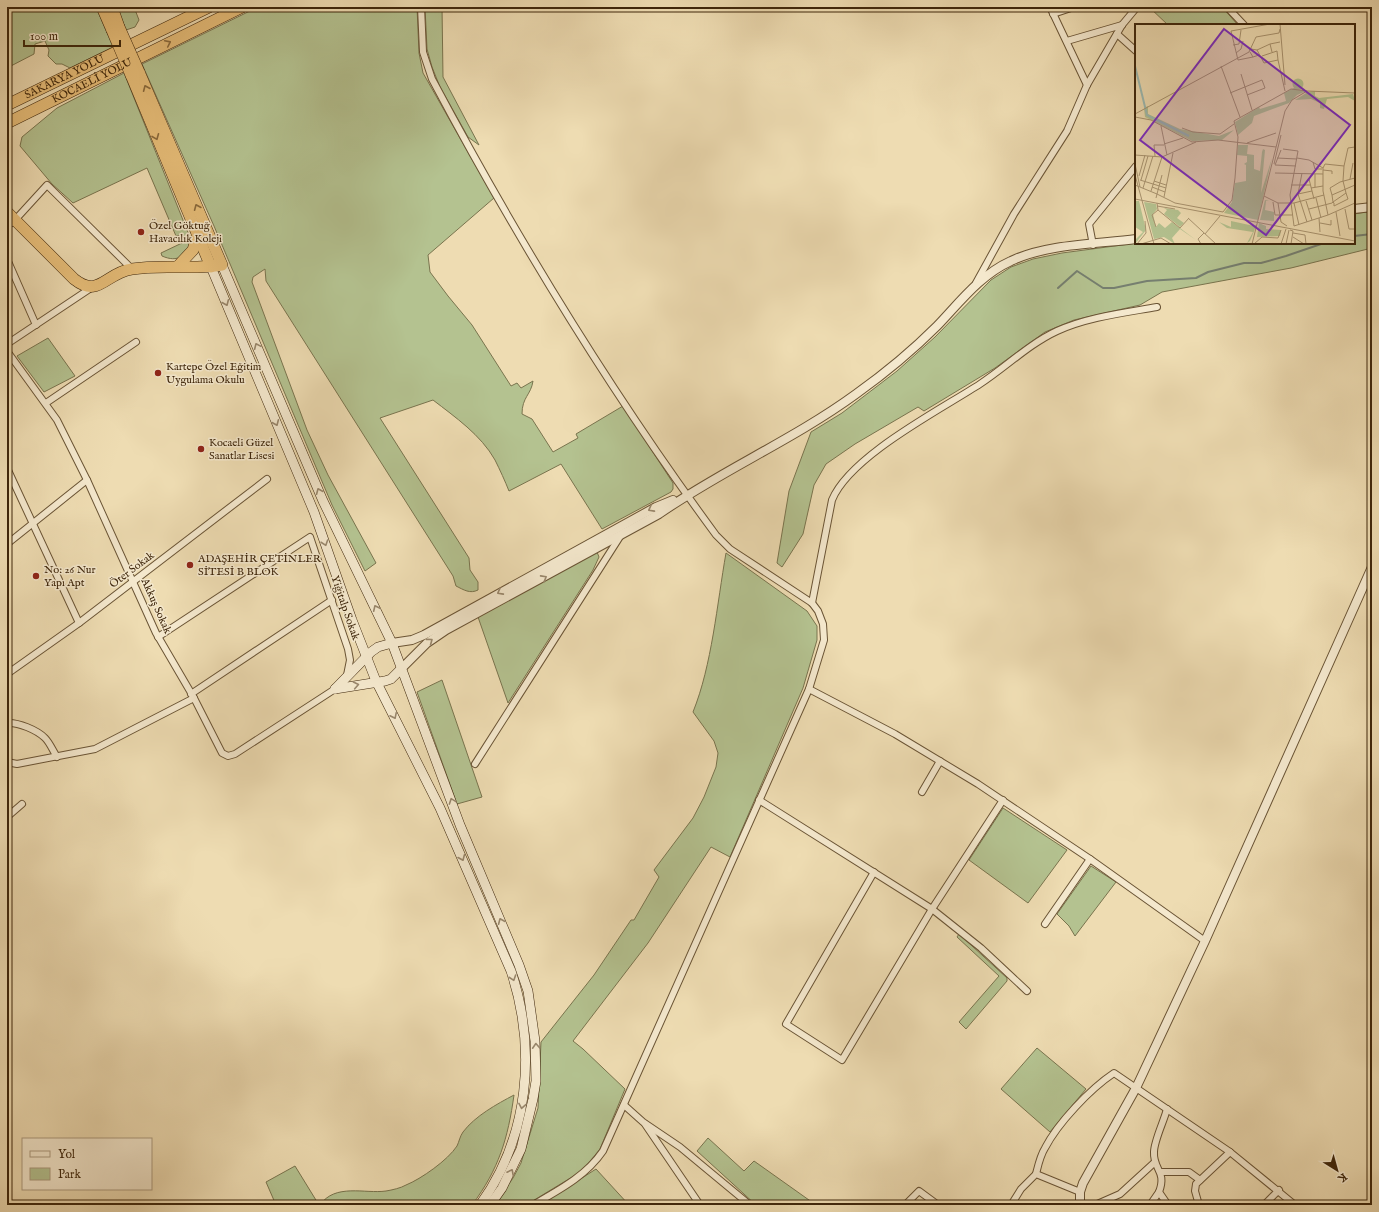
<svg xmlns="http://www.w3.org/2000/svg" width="1379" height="1212" font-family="'IM FELL English',serif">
	<rect width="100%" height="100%" fill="#eedcb2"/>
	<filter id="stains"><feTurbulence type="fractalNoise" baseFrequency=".005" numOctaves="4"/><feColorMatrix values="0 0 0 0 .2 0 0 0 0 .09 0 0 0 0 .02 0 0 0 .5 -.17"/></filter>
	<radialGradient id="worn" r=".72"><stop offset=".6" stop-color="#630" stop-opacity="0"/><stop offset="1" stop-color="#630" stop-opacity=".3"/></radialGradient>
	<!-- green -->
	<g fill="#b4c290" stroke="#79744e">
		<path d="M7,7H96L113,47L70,68L62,64H56L48,56L49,50L45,41L35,44L34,54L7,68Z"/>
		<path d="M117,7H134L139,20L135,27L126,30Z"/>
		<path d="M258,7H417L419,53L423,73L494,198L428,255L430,272L448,296L472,325L511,386L517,383L521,388L533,381C531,395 522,397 522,414L532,419L553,452L578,438L576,434L623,406L673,483V489L671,492L602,529L561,464L509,491C505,481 500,470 495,460C481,435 455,417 433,400L380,418L469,558L470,570L478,582V590C470,594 464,590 456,586L453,576L266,281L265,269L253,277L252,282L307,430L328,475L376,563L365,571L332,505L214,226L142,64Z"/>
		<path d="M425,7H442L443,77L479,145L468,137L440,87L432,67L427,49Z"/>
		<path d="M1149,7H1222L1238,25H1168Z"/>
		<path d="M124,73L191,240C187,256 178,263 162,256L161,253L182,243L181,235L176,236L147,168L73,203L52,184L20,146L22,137L57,108Z"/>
		<path d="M1372,211V248L1291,268L1162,292L1140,305L1074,320L1045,332L995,368L924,411L918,407L855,444L826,464L814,485L803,534L782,567L777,563L789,491L811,432L842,413L897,371L935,337L991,280L1011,267L1033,259L1062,253L1137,243H1354V214Z"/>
		<path d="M48,338L75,376L44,392L17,356Z"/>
		<path d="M597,552L599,557L593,570L508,703L478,617Z"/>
		<path d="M726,553L807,611L817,626V640L803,688L730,857L711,847L648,943L573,1041L583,1049L625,1089L600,1149L582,1171L526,1205H495L513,1178L521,1163L538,1108L541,1042L594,975L631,920H634L659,877L654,870L693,818L704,797L716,767L718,753L714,741L693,712C712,665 717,604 726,553Z"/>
		<path d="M442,680L482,797L457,804L417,692Z"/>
		<path d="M1003,808L1067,850L1028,903L969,860Z"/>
		<path d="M1091,866L1116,882L1075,936L1069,926L1057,914Z"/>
		<path d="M959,934L1007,978V981L966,1029L959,1022L999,976L957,937Z"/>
		<path d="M1037,1048L1086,1089L1050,1132L1001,1089Z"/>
		<path d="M514,1095C508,1138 499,1169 472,1205H320C335,1183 365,1194 386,1191C392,1190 401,1188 406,1185C421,1179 448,1160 457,1146C459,1142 460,1136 463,1132C475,1116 497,1104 514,1095Z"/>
		<path d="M708,1138L744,1171L754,1161L816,1205H756L697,1151Z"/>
		<path d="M295,1166L319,1205H276L266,1182Z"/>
		<path d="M596,1169L629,1205H540Z"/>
	</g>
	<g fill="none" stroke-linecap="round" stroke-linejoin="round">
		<!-- stream -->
		<g stroke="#767f70" stroke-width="2">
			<path d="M1354,236L1372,234"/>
			<path d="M1058,288L1077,271L1103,288H1114L1147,281L1196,278L1208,272L1244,263H1261L1286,256L1324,243"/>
		</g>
		<!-- minor casing -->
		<g stroke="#6a5435" stroke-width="8">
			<g id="minor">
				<path d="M421,7L423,52L432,79C516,237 610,391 716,535L730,549L812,603L818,611L823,624L824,640L809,689L603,1151C586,1176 559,1190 533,1205"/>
				<path d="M1050,7L1087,85"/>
				<path d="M1227,7L1244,25"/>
				<path d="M1053,14L1074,7"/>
				<path d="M1117,34L1136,51"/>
				<path d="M1067,41L1122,25"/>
				<path d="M7,226L15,220L47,185L132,269"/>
				<path d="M1093,245L1089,224L1136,166"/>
				<path d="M7,259L36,325"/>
				<path d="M976,283L1014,214L1067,131L1087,85L1122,25L1137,7"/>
				<path d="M7,344L91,288"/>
				<path d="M7,351L57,420L87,480L156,633L194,698L222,753L228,756L235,754L335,689"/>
				<path d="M46,403L136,342"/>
				<path d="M7,468L79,623"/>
				<path d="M7,544L87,480"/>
				<path d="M812,603L832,500C850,456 940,410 980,384C1006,367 1029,344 1057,331C1088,317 1123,313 1157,307"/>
				<path d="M158,637L310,537L348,649L350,660L347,675"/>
				<path d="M7,674L79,623L267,479"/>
				<path d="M809,689L895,734L978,784L1090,859L1205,941"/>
				<path d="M191,694L332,600"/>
				<path d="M7,723C18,722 37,730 45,738C50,743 53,751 57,757"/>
				<path d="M7,762L17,764L95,749L194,698"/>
				<path d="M475,764L621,535"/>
				<path d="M922,792L940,761"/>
				<path d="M759,800L932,909L981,948L1027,991"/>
				<path d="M7,817L22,804"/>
				<path d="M874,872L786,1024L842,1060L932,909L1003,800"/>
				<path d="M1045,924L1090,859"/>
				<path d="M624,1105L643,1122L680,1147L750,1205"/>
				<path d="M1167,1109C1164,1121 1154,1141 1154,1152C1153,1170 1167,1171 1159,1192L1168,1205"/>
				<path d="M645,1124L700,1205"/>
				<path d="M1161,1172H1189L1200,1180"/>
				<path d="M1036,1174C1038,1166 1040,1156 1045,1148C1058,1123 1090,1089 1114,1073L1230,1152L1295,1205"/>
				<path d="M905,1205L919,1191L938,1205"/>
				<path d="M1011,1205L1021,1189L1036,1174L1080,1192"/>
				<path d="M1095,1205L1120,1194L1155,1162"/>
				<path d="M1150,1205L1159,1192"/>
				<path d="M1199,1205L1195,1191L1196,1184L1230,1152"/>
				<path d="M1264,1205L1279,1190"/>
			</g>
		</g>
		<!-- tertiary casing -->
		<g stroke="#6a5435" stroke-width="10">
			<g id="tertiary">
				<path d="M1354,209L1372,207"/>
				<path d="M392,643L412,640L424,635L656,507L673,500"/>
				<path d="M402,668L427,643L446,630L659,514C722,470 793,440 856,394C884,374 912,351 937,326C960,302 980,275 1011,261C1046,244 1097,244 1136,239"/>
				<path d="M1080,1205V1192L1083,1183L1136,1088L1205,941L1372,567"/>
			</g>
		</g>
		<!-- secondary casing -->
		<g stroke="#3e260b" stroke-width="10">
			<g id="secondary">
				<path d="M222,265L323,501L392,643L460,825L519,965L528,991L535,1041L536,1081L533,1099L521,1149L502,1188L490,1205"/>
				<path d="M211,267L314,512L352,620L376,681L440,808L511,971C537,1050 529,1137 480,1205"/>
				<path d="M335,689L371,652L378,647L392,643"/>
				<path d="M335,689L385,681L391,679L402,668"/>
			</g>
		</g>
		<!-- trunk casing -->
		<g stroke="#3e260b" stroke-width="12">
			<g id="trunk">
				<path d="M102,7L112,30"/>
				<path d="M112,7L119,27"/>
				<path d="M131,75L211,267"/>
				<path id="s1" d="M7,105L209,7"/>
				<path id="s2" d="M7,123L242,7"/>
				<path d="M7,212L74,279C99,299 105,273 132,269C162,264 192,270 222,265L139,72"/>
				<path d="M178,266L193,250L198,233"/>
			</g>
		</g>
		<!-- minor -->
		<use href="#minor" stroke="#f4e8cd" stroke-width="6"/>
		<!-- tertiary -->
		<use href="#tertiary" stroke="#f4e8cd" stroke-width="8"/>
		<!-- secondary -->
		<use href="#secondary" stroke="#f4e8cd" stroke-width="9"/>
		<!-- trunk -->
		<use href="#trunk" stroke="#e7be79" stroke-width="11"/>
		<!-- trunk-bridge casing -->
		<g stroke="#3e260b" stroke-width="12" stroke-linecap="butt">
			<g id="trunk-bridge">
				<path d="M119,27L139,72"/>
				<path d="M112,30L131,75"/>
			</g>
		</g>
		<!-- trunk-bridge -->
		<use href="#trunk-bridge" stroke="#e7be79" stroke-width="11"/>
	</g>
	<!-- one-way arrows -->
	<defs><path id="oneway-chevron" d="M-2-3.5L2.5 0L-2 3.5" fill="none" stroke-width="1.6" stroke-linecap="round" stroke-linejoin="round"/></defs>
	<g stroke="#8a6a3c">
		<use href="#oneway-chevron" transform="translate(168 43) rotate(-26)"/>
		<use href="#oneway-chevron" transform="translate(146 88) rotate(-113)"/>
		<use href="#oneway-chevron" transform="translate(156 137) rotate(68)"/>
		<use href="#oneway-chevron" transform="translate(197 207) rotate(-113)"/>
	</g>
	<g stroke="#99876c">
		<use href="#oneway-chevron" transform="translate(226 303) rotate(67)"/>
		<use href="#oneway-chevron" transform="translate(257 346) rotate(-114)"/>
		<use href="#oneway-chevron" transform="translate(276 423) rotate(67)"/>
		<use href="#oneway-chevron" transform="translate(319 491) rotate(-113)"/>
		<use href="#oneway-chevron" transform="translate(651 509) rotate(152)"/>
		<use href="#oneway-chevron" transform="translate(325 543) rotate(71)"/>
		<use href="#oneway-chevron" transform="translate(544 578) rotate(-29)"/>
		<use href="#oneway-chevron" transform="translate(500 592) rotate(152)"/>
		<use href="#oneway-chevron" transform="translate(376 608) rotate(-115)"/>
		<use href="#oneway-chevron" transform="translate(430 641) rotate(-37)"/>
		<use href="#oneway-chevron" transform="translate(356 685) rotate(-11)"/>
		<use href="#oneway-chevron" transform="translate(394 716) rotate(64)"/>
		<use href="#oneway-chevron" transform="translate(452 801) rotate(-110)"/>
		<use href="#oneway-chevron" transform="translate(462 858) rotate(67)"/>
		<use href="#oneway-chevron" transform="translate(501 921) rotate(-113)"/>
		<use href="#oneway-chevron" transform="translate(513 978) rotate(71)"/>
		<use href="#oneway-chevron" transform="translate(536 1046) rotate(-93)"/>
		<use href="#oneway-chevron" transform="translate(522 1106) rotate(100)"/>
		<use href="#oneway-chevron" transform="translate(511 1172) rotate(-63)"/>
	</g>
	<!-- markers -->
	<g fill="#8f2418" stroke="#f4e8cd" stroke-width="1.5">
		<circle cx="141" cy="232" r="4"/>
		<circle cx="158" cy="373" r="4"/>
		<circle cx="201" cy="449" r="4"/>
		<circle cx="190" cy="565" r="4"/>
		<circle cx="36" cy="576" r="4"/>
	</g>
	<g text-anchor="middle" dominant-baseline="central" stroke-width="3" stroke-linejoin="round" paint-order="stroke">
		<!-- street labels -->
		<g font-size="11" fill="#3e260b" stroke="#f4e8cd">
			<text stroke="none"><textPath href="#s1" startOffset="64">SAKARYA YOLU</textPath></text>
			<text stroke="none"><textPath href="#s2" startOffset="95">KOCAELİ YOLU</textPath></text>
			<text transform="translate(132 570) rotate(-37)">Öter Sokak</text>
			<text transform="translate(156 606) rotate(66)">Akkuş Sokak</text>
			<text transform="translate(345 608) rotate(71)">Yiğitalp Sokak</text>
		</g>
		<!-- poi labels -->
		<g font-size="11" fill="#3e260b" stroke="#f4e8cd" text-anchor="start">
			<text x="149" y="226">Özel Göktuğ<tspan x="149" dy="13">Havacılık Koleji</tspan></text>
			<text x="166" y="367">Kartepe Özel Eğitim<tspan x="166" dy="13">Uygulama Okulu</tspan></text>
			<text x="209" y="443">Kocaeli Güzel<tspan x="209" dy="13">Sanatlar Lisesi</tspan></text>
			<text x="198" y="559">ADAŞEHİR ÇETİNLER<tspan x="198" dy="13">SİTESİ B BLOK</tspan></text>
			<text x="44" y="570">No: 26 Nur<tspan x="44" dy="13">Yapı Apt</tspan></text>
		</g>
	</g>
	<!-- overview -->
	<g transform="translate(1135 24)">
		<rect width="220" height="220" fill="#eedcb2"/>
		<path d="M157.5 60a5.5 5.5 0 1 1 11 0a5.5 5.5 0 1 1-11 0ZM159,64L171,67L162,71L154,79L119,92L117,99L103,111L100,98L124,83L125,85L151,77L149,69ZM180,67V72L184,74L218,70L220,77L213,73L192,75L189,85L185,84V79L176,75L160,76L173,68ZM13,82V90L45,105L84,112L99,106L87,116L57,117L10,93L9,84ZM103,121H113L112,130L119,131V145L125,147L127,128L128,125L130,126L126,169L137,134L123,196L89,189L97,178L100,159L111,157V141L109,140L112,138V132L102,131ZM130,176L134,177H131L130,186L139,188V197L125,196ZM1,177H4L11,206L0,220V216L8,208L0,203ZM9,178L21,180L22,185L18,190L21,203L24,199L30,204L37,198L61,216L45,205L37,214L40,220L29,213L19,215ZM29,184L43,186L46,189L42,194L49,199L45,203L29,190L32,186ZM96,197L119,202L122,200L115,217L112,219L118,208L92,204L84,198L96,203ZM124,199L131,202V205L146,206L145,212L122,213Z" fill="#b4c290"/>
		<path fill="none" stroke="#9bbab3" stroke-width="2" d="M0,42L12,91L54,112"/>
		<path fill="none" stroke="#a8936f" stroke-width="1" d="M145,0L150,61M98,21L104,20L106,6M116,25L122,26L129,39L143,36L150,67M122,26L135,20M115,28L118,33L124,31M137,28L135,20L145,18M101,29L106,25L108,17M127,32L142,27L143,36M118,33L103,36L96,7L135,0M86,42L105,93M106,50L117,86M95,69L127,56L130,64L112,71M0,90L114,28L121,13L144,9L145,5M0,93L16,96L57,118L83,116L141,123M26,102L32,131M47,104L58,108L85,110L99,100M112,119L141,109M29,120L48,114M148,125L163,127L155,171L159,202L193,191L220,179M146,126L140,141L161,142M0,131L27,133L61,118M20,132L19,121H29M142,134L162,135M162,134L174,136L188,144M178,138L180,145H187M0,140L5,163M139,140L146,111M209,142L208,157L211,169M188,146L197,147V150M140,149L188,150M167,149L163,170L172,198M180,150V163M0,151L19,220M27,151L22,170L40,179L88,188L97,176L100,154L103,113L99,97L156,65L172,67M4,152L10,131M174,155L179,175M215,155L218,139M5,156L31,164M6,156L13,132M19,157L31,161M0,161L22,170L21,174M156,161H175M17,163L30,168M8,164L18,132M176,164L188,162M16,167L27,133M163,170L177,167M197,171L195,164L205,158L220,154M129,172L150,87L157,76L172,67L220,69M29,173L38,129M181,174L186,194M0,175L220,217M171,177L177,196M138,178L140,191H157M22,179L23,186L45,204L54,194M143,179H159L189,171M159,179L164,201M22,182L40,185M174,185L197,179L198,178L211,169L213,175L199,182V179L198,178L197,171L220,161M210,185L214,205H220M201,188L205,212M193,191L188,167V144L190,140L209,142L213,124L220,123M53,194L81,220M184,194L185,208M185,199L196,201V196M21,203L17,191L23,186M155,206L158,207L156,220M158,209L170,211L171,220M70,210L85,192M158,213L169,220M2,220L11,209L10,197M6,220L26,214L36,220M66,220L63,215L69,209M117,220L129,172L143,179L146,198L152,202M119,220L127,213L143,214L146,206M146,220L151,205M151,220L154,206"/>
		<path fill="#7b2cbf" fill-opacity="0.15" stroke="#7b2cbf" stroke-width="2" d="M89,5L215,101L131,211L5,116Z"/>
		<rect width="220" height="220" fill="none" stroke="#3e260b" stroke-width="2"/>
	</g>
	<!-- margin -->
	<rect width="1379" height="1212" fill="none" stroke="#eedcb2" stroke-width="24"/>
	<rect x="8" y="8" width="1363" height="1196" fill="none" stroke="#3e260b" stroke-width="2"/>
	<rect x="12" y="12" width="1355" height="1188" fill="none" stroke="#3e260b"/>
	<!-- legend -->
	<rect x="22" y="1138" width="130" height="52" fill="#f4e8cd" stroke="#ab9a7f"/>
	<rect x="30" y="1151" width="20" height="6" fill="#f4e8cd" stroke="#ab9a7f"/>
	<text x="58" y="1158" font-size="12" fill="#3e260b">Yol</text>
	<rect x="30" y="1168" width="20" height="12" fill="#b4c290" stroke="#ab9a7f"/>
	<text x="58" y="1178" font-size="12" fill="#3e260b">Park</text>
	<!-- north arrow -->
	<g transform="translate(1337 1170) rotate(143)" stroke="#f4e8cd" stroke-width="3" paint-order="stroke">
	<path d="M0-3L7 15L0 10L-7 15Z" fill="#3e260b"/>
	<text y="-6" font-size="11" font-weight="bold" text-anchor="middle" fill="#3e260b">K</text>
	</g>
	<!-- scale -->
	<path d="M24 40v6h96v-6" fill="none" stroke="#3e260b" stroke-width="2"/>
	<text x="30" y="40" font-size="12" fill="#3e260b" stroke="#f4e8cd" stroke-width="3" paint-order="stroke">100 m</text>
	<rect width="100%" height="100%" filter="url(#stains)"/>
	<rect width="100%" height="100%" fill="url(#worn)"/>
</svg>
